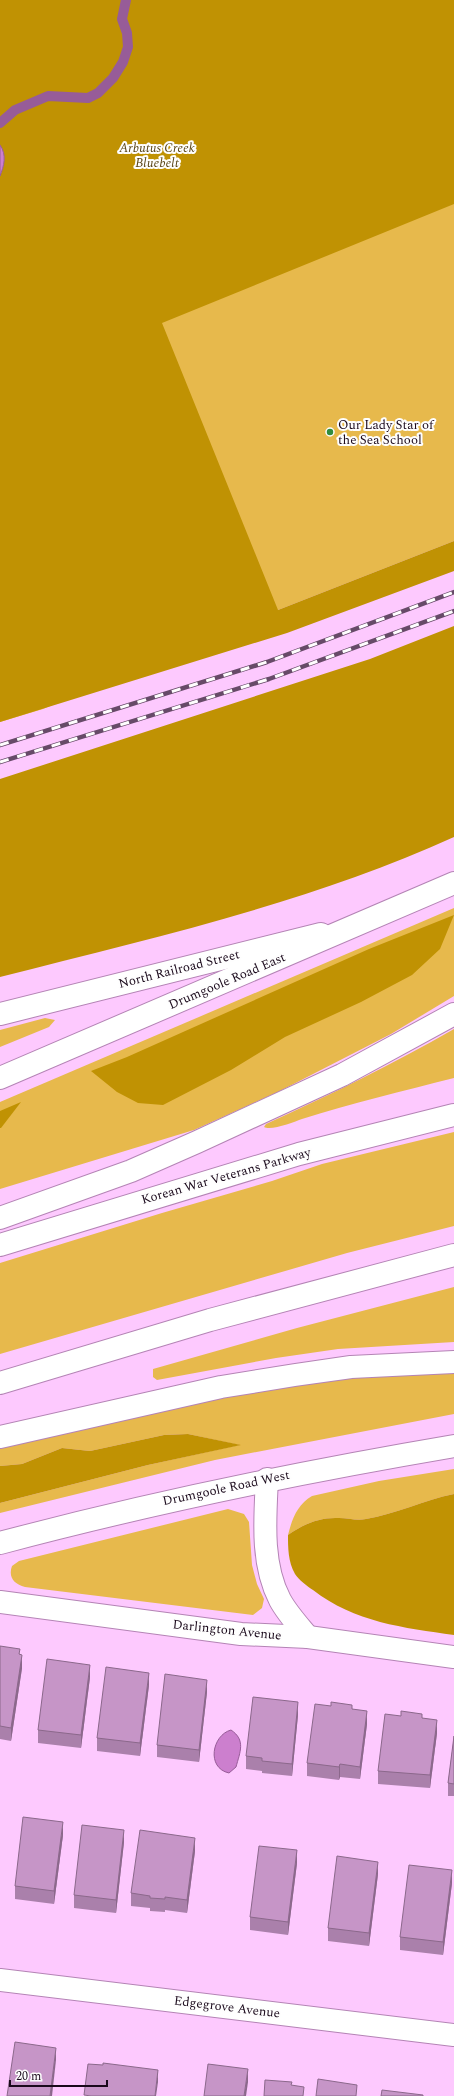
<svg xmlns="http://www.w3.org/2000/svg" width="454" height="2096" font-family="Spectral,serif">
	<rect width="100%" height="100%" fill="#fdc9fe"/>
	<!-- green -->
	<g fill="#e7b94c">
		<path d="M0,0H454V541L278,610L43,709L0,722Z"/>
		<path d="M454,908V996L391,1034L278,1092L194,1130L0,1189V1102Z"/>
		<path d="M45,1018L55,1020L49,1027L0,1047V1030Z"/>
		<path d="M454,1029V1078C403,1091 352,1103 302,1119C294,1122 271,1131 264,1127L266,1124C330,1095 393,1064 454,1029Z"/>
		<path d="M454,1132V1226L347,1253L0,1354V1263L162,1213L272,1181L322,1164Z"/>
		<path d="M454,1287V1342L338,1349L276,1358L157,1380L153,1377V1369L297,1328Z"/>
		<path d="M454,1372V1414L215,1460L0,1513V1503L148,1465L239,1445L188,1434L164,1435L90,1451L62,1448L22,1464L0,1466V1445L238,1394L321,1380Z"/>
		<path d="M454,1469V1494C424,1500 396,1514 366,1519C357,1521 348,1518 339,1518C319,1517 304,1524 288,1535C292,1519 297,1505 312,1496L379,1481Z"/>
		<path d="M228,1509L244,1514L249,1522L252,1565L257,1584L264,1599L262,1608L253,1615L25,1587C14,1584 8,1577 12,1566L19,1561Z"/>
	</g>
	<!-- forest -->
	<g fill="#c09203">
		<path d="M0,0H454V204L162,323L278,610L454,541V571L287,633L0,722V176C4,166 7,155 0,145Z"/>
		<path d="M454,626V837C309,903 153,938 0,977V779L370,659Z"/>
		<path d="M454,915L440,949L412,975L361,1002L285,1037L231,1070L163,1105L138,1103L117,1092L91,1071L127,1057L369,949Z"/>
		<path d="M21,1102L1,1128H0V1111Z"/>
		<path d="M188,1434L241,1445L148,1465L0,1503V1466L22,1464L62,1448L90,1451L164,1435Z"/>
		<path d="M454,1494V1635C404,1628 354,1622 313,1590C307,1586 299,1580 295,1574C288,1562 288,1547 288,1535C304,1524 319,1517 339,1518C348,1518 357,1521 366,1519C396,1514 424,1500 454,1494Z"/>
	</g>
	<!-- water -->
	<g fill="#cc7fce" stroke="#975c98">
		<path d="M0,145C7,155 4,166 0,176Z"/>
		<path d="M231,1730C246,1740 240,1752 236,1767L229,1773C206,1768 212,1735 231,1730Z"/>
	</g>
	<g fill="none" stroke-linecap="round" stroke-linejoin="round">
		<!-- stream -->
		<path stroke="#975c98" stroke-width="10" d="M0,123L15,110L48,96L88,98L98,93L113,78L123,62L128,47L127,33L122,19L126,0"/>
		<!-- minor casing -->
		<g stroke="#b484b5" stroke-width="24">
			<g id="minor">
				<path d="M0,1014L321,934"/>
				<path d="M267,1479C265,1519 261,1564 280,1600C287,1613 298,1625 308,1637"/>
				<path d="M0,1602L241,1634L308,1637L454,1657"/>
				<path d="M0,1980L454,2035"/>
			</g>
		</g>
		<!-- secondary casing -->
		<g stroke="#b484b5" stroke-width="24">
			<g id="secondary">
				<path d="M0,1078L454,883"/>
				<path d="M0,1543C150,1503 301,1472 454,1446"/>
			</g>
		</g>
		<!-- motorway casing -->
		<g stroke="#b484b5" stroke-width="24">
			<g id="motorway">
				<path d="M0,1218L131,1171L197,1142L342,1075L454,1014"/>
				<path d="M0,1245L299,1154L454,1115"/>
				<path d="M0,1383L210,1320L454,1255"/>
				<path d="M0,1437L221,1387L295,1375L351,1367L454,1362"/>
			</g>
		</g>
		<!-- minor -->
		<use href="#minor" stroke="#fff" stroke-width="22"/>
		<!-- secondary -->
		<use href="#secondary" stroke="#fff" stroke-width="22"/>
		<!-- motorway -->
		<use href="#motorway" stroke="#fff" stroke-width="22"/>
		<!-- rail casing -->
		<g stroke="#674a68" stroke-width="4.5">
			<g id="rail">
				<path d="M0,745L267,662L454,592"/>
				<path d="M0,762L269,679L454,611"/>
			</g>
		</g>
		<!-- rail -->
		<use href="#rail" stroke="#fefefe" stroke-width="3" stroke-dasharray="9" stroke-linecap="butt"/>
	</g>
	<!-- wall -->
	<g fill="#aa80ab">
		<path d="M0,1646L20,1654L22,1668L11,1741L0,1739Z"/>
		<path d="M90,1677L81,1748L38,1743V1730Z"/>
		<path d="M149,1685L140,1756L97,1751V1738Z"/>
		<path d="M207,1692L199,1762L157,1757V1745Z"/>
		<path d="M352,1709L367,1724L360,1779L340,1777L339,1780L307,1776V1763Z"/>
		<path d="M298,1715L292,1776L262,1773V1771L246,1769V1756Z"/>
		<path d="M422,1718L437,1733L430,1788L378,1784V1771Z"/>
		<path d="M454,1736V1796H448V1783Z"/>
		<path d="M63,1835L54,1904L15,1899V1886Z"/>
		<path d="M124,1842L116,1913L74,1908V1895Z"/>
		<path d="M195,1851L187,1913L165,1910V1912L150,1911V1908L131,1906V1893Z"/>
		<path d="M297,1863L288,1935L250,1930V1917Z"/>
		<path d="M378,1874L369,1946L328,1941V1928Z"/>
		<path d="M452,1883L443,1955L400,1950V1937Z"/>
	</g>
	<!-- shaded-wall -->
	<g fill="#8b688b">
		<path d="M22,1655V1668L11,1741V1728Z"/>
		<path d="M90,1665V1677L81,1748V1735Z"/>
		<path d="M149,1673V1685L140,1756V1743Z"/>
		<path d="M207,1680V1692L199,1762V1750Z"/>
		<path d="M298,1702V1715L292,1776V1764Z"/>
		<path d="M367,1711V1724L360,1779V1767Z"/>
		<path d="M437,1720V1733L430,1788V1775Z"/>
		<path d="M340,1764V1777L339,1780V1767Z"/>
		<path d="M63,1822V1835L54,1904V1891Z"/>
		<path d="M124,1830V1842L116,1913V1900Z"/>
		<path d="M195,1838V1851L187,1913V1900Z"/>
		<path d="M297,1850V1863L288,1935V1922Z"/>
		<path d="M378,1862V1874L369,1946V1933Z"/>
		<path d="M452,1870V1883L443,1955V1942Z"/>
		<path d="M56,2048V2060L52,2096H50Z"/>
		<path d="M248,2069V2082L246,2096H244Z"/>
		<path d="M158,2070V2082L156,2096H155Z"/>
	</g>
	<!-- building -->
	<g fill="#c695c7" stroke="#8b688b">
		<path d="M0,1646L20,1649L19,1654L22,1655L11,1728L0,1726Z"/>
		<path d="M47,1659L90,1665L81,1735L38,1730Z"/>
		<path d="M106,1667L149,1673L140,1743L97,1738Z"/>
		<path d="M165,1674L207,1680L199,1750L157,1745Z"/>
		<path d="M253,1697L298,1702L292,1764L262,1761V1758L246,1756Z"/>
		<path d="M331,1702L352,1705V1709L367,1711L360,1767L340,1764L339,1767L307,1763L315,1704L331,1706Z"/>
		<path d="M401,1711L422,1714V1718L437,1720L430,1775L378,1771L385,1714L401,1716Z"/>
		<path d="M454,1736V1784L448,1783Z"/>
		<path d="M23,1817L63,1822L54,1891L15,1886Z"/>
		<path d="M82,1825L124,1830L116,1900L74,1895Z"/>
		<path d="M140,1830L195,1838L187,1900L165,1897V1899L150,1898V1896L131,1893Z"/>
		<path d="M259,1846L297,1850L288,1922L250,1917Z"/>
		<path d="M337,1856L378,1862L369,1933L328,1928Z"/>
		<path d="M409,1865L452,1870L443,1942L400,1937Z"/>
		<path d="M15,2042L56,2048L50,2096H7Z"/>
		<path d="M103,2063L158,2070L155,2096H91L84,2095L88,2064L103,2065Z"/>
		<path d="M208,2064L248,2069L244,2096H204Z"/>
		<path d="M318,2079L357,2085L356,2096H316Z"/>
		<path d="M265,2080L292,2082L291,2085L304,2087L303,2096H264Z"/>
		<path d="M382,2090L423,2095V2096H381Z"/>
	</g>
	<!-- markers -->
	<circle fill="#308c3d" stroke="#fefefe" stroke-width="1.5" cx="330" cy="432" r="4"/>
	<g text-anchor="middle" dominant-baseline="central" stroke-width="4" stroke-linejoin="round" paint-order="stroke">
		<!-- park labels -->
		<g font-size="13" font-style="italic" fill="#594517" stroke="#fefefe">
			<text x="157" y="148">Arbutus Creek<tspan x="157" dy="15">Bluebelt</tspan></text>
		</g>
		<!-- poi labels -->
		<g font-size="13" fill="#1a091b" stroke="#fefefe" text-anchor="start">
			<text x="338" y="425">Our Lady Star of<tspan x="338" dy="15">the Sea School</tspan></text>
		</g>
		<!-- street labels -->
		<g font-size="13" fill="#1a091b" stroke="#fefefe">
			<text transform="translate(179 969) rotate(-14)">North Railroad Street</text>
			<text transform="translate(227 981) rotate(-23)">Drumgoole Road East</text>
			<text transform="translate(226 1176) rotate(-16)">Korean War Veterans Parkway</text>
			<text transform="translate(226 1488) rotate(-12)">Drumgoole Road West</text>
			<text transform="translate(227 1630) rotate(6)">Darlington Avenue</text>
			<text transform="translate(227 2007) rotate(7)">Edgegrove Avenue</text>
		</g>
	</g>
	<!-- scale -->
	<path d="M10 2080v6h97v-6" fill="none" stroke="#1a091b" stroke-width="2"/>
	<text x="16" y="2080" font-size="12" fill="#1a091b" stroke="#fefefe" stroke-width="3" paint-order="stroke">20 m</text>
</svg>
